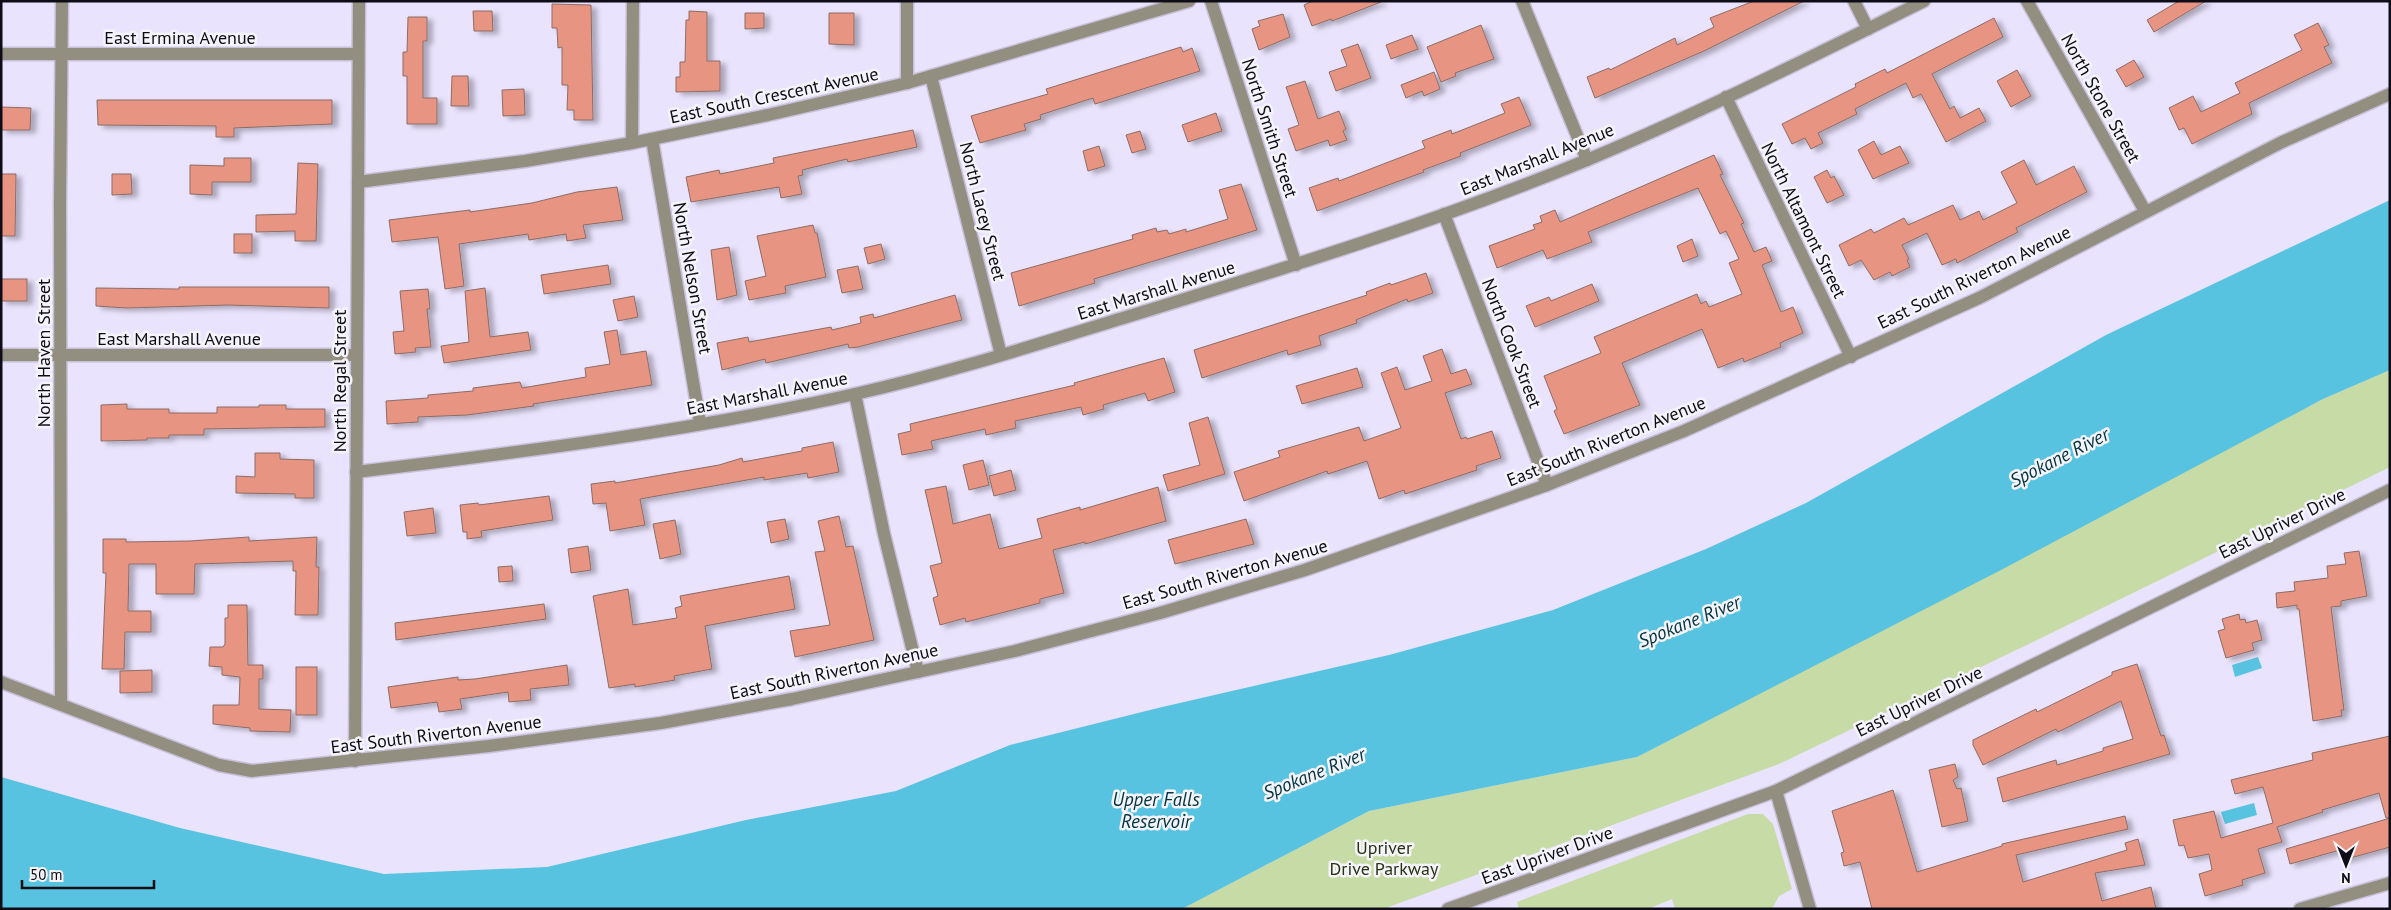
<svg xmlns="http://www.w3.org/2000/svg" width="2391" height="910" font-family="'PT Sans',sans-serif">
	<defs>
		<filter id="shadow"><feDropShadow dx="5.5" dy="3" stdDeviation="2.5" flood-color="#0004"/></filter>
	</defs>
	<rect width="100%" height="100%" fill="#e9e3fd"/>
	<!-- green -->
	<g fill="#c7dba6">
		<path d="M2390,370V467L2033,642L1779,764L1383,909H1182L1369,811L1637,757L2323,399Z"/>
		<path d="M1748,814H1763L1773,824L1792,889L1779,896L1772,909H1675L1672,899L1648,909H1519L1517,902Z"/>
	</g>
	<!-- water -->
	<g fill="#58c3e0">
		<path d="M2390,200V370L2323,399L2001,570L1637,757L1369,811L1182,909H1V777L180,828L384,874L547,867L746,820L896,791L1010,745L1158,708L1389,655L1553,610L1706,549L1806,503L2106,335Z"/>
		<path d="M2258,657L2262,668L2235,677L2232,665Z"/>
		<path d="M2254,803L2257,815L2225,824L2221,812Z"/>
	</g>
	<!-- building -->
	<g fill="#e89482" stroke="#8d6c65" filter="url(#shadow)">
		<path d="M1313,1H1381V2L1332,21L1331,19L1312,26L1304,5Z"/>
		<path d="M1754,1H1804L1704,51L1595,98L1587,77L1609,68L1610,70L1675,38L1677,45L1714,27L1710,18Z"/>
		<path d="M2179,1H2206L2154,32L2147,20Z"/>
		<path d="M552,4L591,5L593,120H574V110H567L568,85H562V47L558,48L557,28H552Z"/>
		<path d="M473,11H492L493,31H474Z"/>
		<path d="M689,11L707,12V61H720V91L676,92V77H680V62H685L686,20H689Z"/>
		<path d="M745,13H764V28L745,29Z"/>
		<path d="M829,13H854V45L829,44Z"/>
		<path d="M1283,14L1290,37L1259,50L1252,29L1260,26L1258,21Z"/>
		<path d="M408,17H427V41H423V98H437V124H407V76H403V52H407Z"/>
		<path d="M1994,18L2003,37L1932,74L1950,109L1954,106L1960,118L1979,108L1986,121L1946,142L1921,94L1913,98L1906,83L1855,109L1857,114L1818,133L1823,143L1811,149L1805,138L1792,144L1782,124L1856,87L1855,84L1885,69L1887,73Z"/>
		<path d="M2318,23L2329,45L2324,47L2332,63L2249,103L2252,114L2192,144L2184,128L2179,130L2169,108L2193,96L2201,112L2240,93L2235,83L2302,50L2294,35Z"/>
		<path d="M1481,25L1494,59L1455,73L1456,76L1441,82L1427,47Z"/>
		<path d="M1412,35L1418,49L1391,59L1386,45Z"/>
		<path d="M1358,44L1371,78L1336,91L1329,72L1347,66L1341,50Z"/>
		<path d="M1181,47L1183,52L1192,48L1200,71L1095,104L1093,98L1040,115L1041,119L1024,124L1026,130L980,143L971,116L1048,94L1046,89Z"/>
		<path d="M2134,60L2144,77L2126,87L2116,70Z"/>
		<path d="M2017,70L2031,96L2011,107L1997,81Z"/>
		<path d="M1434,72L1440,89L1424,96L1422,91L1406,98L1401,85Z"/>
		<path d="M452,76H468L469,106H451Z"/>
		<path d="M1305,81L1318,119L1339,111L1346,129L1343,131L1347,140L1330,146L1328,140L1296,151L1288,129L1299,125L1286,87Z"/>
		<path d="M524,89L525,115L503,116L502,90Z"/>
		<path d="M1519,97L1531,125L1529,126L1460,153L1461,156L1423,170L1424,172L1317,211L1309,188L1338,178L1339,181L1425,148L1422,141L1451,130L1452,134L1505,113L1501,104Z"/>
		<path d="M97,100H332V124L234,128V137H216V126L98,125Z"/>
		<path d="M1,107L31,108L30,130H1Z"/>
		<path d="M1216,113L1222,131L1188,142L1182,125Z"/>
		<path d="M913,130L917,147L848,162L847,159L802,170L803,175L798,176L802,194L781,198L779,187L691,202L686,177L719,170L720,174L774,163L773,158Z"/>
		<path d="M1140,131L1146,149L1132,153L1126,135Z"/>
		<path d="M1874,141L1881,155L1900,146L1909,163L1873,179L1858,150Z"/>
		<path d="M1099,146L1105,166L1088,171L1083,151Z"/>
		<path d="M1714,155L1723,174L1720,175L1744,223L1741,224L1754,252L1766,247L1772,261L1762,265L1781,312L1793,307L1803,333L1780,343L1781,347L1744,362L1743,358L1718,368L1702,329L1622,363L1640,405L1564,434L1554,411L1557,409L1544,376L1601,353L1594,337L1697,294L1701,304L1706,301L1709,307L1742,294L1729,263L1739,259L1726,231L1720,234L1698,188L1588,232L1592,242L1547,259L1543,250L1497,268L1489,246L1535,229L1533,225L1542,222L1540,216L1555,210L1560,222Z"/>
		<path d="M224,158H251V182H212V195L190,194V165L224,166Z"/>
		<path d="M2024,160L2036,185L2074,166L2087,192L2016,228L2018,232L1957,263L1956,259L1942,265L1927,233L1902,245L1909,259L1907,260L1910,267L1892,276L1890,272L1874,280L1861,260L1849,266L1839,245L1871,229L1874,233L1904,218L1908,225L1953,205L1960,220L1979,211L1983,220L2017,203L2001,172Z"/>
		<path d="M298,163L318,164L316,241H295V231L256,232V215L296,214Z"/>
		<path d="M1827,170L1831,178L1834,176L1844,195L1827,203L1814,177Z"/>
		<path d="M1,174H16L15,236H1Z"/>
		<path d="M112,174H131L132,194L112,195Z"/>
		<path d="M1241,184L1257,230L1094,279L1095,283L1019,306L1011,273L1133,239L1132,235L1156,228L1157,232L1167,230L1169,234L1186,229V232L1228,219L1219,190Z"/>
		<path d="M617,187L623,220L583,225L586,238L567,241L566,234L529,240L528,234L459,244L464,286L445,289L438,237L392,242L389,220L470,210V212L532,203L577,192Z"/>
		<path d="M813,225L815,233H817L826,277L785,286L786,293L749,300L745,281L766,276L757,236Z"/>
		<rect x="234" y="234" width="18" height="19"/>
		<path d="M1692,239L1698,256L1683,262L1677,246Z"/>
		<path d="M881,244L885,259L868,264L864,248Z"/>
		<path d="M729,247L737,295L717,300L711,250Z"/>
		<path d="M608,265L611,284L544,294L541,275Z"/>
		<path d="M858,266L863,289L842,293L837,270Z"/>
		<path d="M1426,273L1433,293L1408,302L1407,299L1356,320L1357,323L1319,336L1321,345L1288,355L1287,350L1202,378L1194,350L1367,295L1366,292L1390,283L1391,285Z"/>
		<rect x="1" y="279" width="26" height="22"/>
		<path d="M1592,284L1599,301L1535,327L1526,306L1549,297L1551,301Z"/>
		<path d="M179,287H329V308L228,305L127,308L96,306V288L179,289Z"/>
		<path d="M485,288L490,337L528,332L531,350L444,363L441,346L469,342L465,291Z"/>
		<path d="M428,289L430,309H427L431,347L415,348L416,352L395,354L393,332L404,331L400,291Z"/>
		<path d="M955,295L962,320L858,347L849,348L848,344L766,363L765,359L722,370L717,343L748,337L749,342L831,327L832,330L861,323L860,317L873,314L874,318Z"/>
		<path d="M634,296L638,317L618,321L613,300Z"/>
		<path d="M617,330L621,355L646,351L652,385L533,404L534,406L467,415L418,417V422L387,424L386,401L428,398V395L473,391V388L520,382L522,388L586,377L585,368L610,364L604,332Z"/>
		<path d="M1442,349L1451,374L1466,369L1472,384L1445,393L1461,439L1466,437L1467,439L1492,431L1501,458L1476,466L1477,470L1405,494L1404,490L1379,499L1367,461L1328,474L1327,471L1244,501L1234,472L1280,457L1278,451L1359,427L1364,441L1401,428L1381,373L1397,367L1405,390L1432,381L1423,356Z"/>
		<path d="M1164,358L1175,392L1148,401L1145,393L1103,405L1104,409L1083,415L1081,407L1015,421L1016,428L986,435L985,429L931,441L933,449L902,455L898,434L911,431L910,424L1075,385L1074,383Z"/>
		<path d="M1357,368L1363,387L1302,404L1296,386Z"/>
		<path d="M127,404V409H169V413H217V407H259V405H286V409H325V427L204,429V435H169V438H147V440L101,441V405Z"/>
		<path d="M1208,417L1225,474L1168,491L1163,475L1200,465L1189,423Z"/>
		<path d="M833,442L839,472L808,478L807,473L764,480V477L640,499L645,525L610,531L606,503L593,504L591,484L615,481V483L719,465L742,458L743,462L802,451V448Z"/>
		<path d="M255,453H280V459L314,460V498H295V494L236,493V476L255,477Z"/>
		<path d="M983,460L989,485L969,490L963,465Z"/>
		<path d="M1011,470L1016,490L994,496L989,476Z"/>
		<path d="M946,486L953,524L990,514L999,549L1042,538L1037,519L1080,507V510L1158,487L1166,521L1085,544V542L1053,550L1064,593L1040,599V603L966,622L965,618L940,625L933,598L938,596L930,566L942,563L925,490Z"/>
		<path d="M549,496L553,520L481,531L482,537L467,539V532H463L460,505L478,503L479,505Z"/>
		<path d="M433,508L436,533L407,536L404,512Z"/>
		<path d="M839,516L846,547L853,546L874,640L795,657L790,631L830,625L815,552L825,551L818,521Z"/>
		<path d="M785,519L789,539L771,543L767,522Z"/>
		<path d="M1246,519L1254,544L1175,564L1168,540Z"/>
		<path d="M675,520L681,554L660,559L653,524Z"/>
		<path d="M249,537V541L317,537L316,567H319L318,615H295L296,571H293V561L195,564L194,594H156V564H129L128,611H151V632H125L124,669H102L106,573H103V539H126V542L190,541Z"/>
		<path d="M588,546L591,570L571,573L568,549Z"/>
		<path d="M2359,551L2367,596L2341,601V606L2331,607L2344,710H2341L2342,716L2313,721L2299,609H2297V605L2277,608L2276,593L2295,591L2294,582L2328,578L2327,566L2346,564L2344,553Z"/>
		<path d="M512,566L513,581L499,582L498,567Z"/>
		<path d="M789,576L795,609L705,626L712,669L674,676L675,680L635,687V684L609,688L593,596L628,589L633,625L677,618L675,608L682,606L680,596Z"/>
		<path d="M544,604L546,619L396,640L395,623Z"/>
		<path d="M228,605H247L248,665H263V679H259V709L291,710L290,732L250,731V728L213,724V705H239L240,677L222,675V667L209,666L210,647H223L225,644V618H228Z"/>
		<path d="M2239,614L2240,620L2245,619L2246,623L2257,620L2262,640L2252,643L2254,650L2226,658L2218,631L2225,629L2222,619Z"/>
		<path d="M2137,664L2161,736L2164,735L2170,754L2003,802L1997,778L2056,760L2057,765L2103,751V748L2133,739L2121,701L2058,732L2056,729L1983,765L1973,745V740L2036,709L2037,712L2112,675V672Z"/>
		<path d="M567,665L569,685L530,689L531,700L509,702L508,692L460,699L462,709L439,712L437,702L391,708L388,687L458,677V680L475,679Z"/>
		<rect x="296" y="667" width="21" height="48"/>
		<path d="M152,670V692L120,693V671Z"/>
		<path d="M2390,736V818H2386L2379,793L2322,810L2323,812L2277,827L2282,842L2258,849L2265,873L2242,880L2243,885L2205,896L2199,874L2212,870L2209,854L2188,858L2184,845L2179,846L2173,820L2214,811L2221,838L2273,823L2263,787L2235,794L2231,780L2313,760L2312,753Z"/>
		<path d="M1955,764L1958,777L1953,780L1957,789L1961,788L1968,821L1942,827L1929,770Z"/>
		<path d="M1893,790L1917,872L2002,846V844L2125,816L2128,829L2016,855L2023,882L2127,850L2125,843L2138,839L2145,865L2095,873L2102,901L2151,887L2156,909H1872L1860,862L1844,866L1841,853L1844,852L1832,811Z"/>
		<path d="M2390,818V847L2343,860L2340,850L2290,864L2286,849Z"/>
	</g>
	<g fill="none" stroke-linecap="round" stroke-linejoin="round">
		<!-- minor casing -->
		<g stroke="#c6c1d8" stroke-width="15">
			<g id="minor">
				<path d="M1211,1L1296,265"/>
				<path d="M1522,1L1587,160"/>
				<path d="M1854,1L1868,29"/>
				<path d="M2027,1L2145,211"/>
				<path d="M1,54H358"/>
				<path d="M931,76L1001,355"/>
				<path d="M907,83V1"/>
				<path d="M1726,97L1851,357"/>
				<path d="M652,139L700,423"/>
				<path d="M632,143L633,1"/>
				<path d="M358,182L525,161L632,143L768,115L907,83L1189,1"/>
				<path d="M1444,214L1547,485"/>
				<path d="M1,355H357"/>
				<path d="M855,394L884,534L918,672"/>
				<path d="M356,472C523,452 691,431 855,394C949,373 1041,343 1133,315C1286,268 1439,221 1587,160C1702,112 1813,56 1924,1"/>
				<path d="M1,682L219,765L252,771L489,746L661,723L792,699L1015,651L1160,613L1305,570L1547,485L1684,431L1979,298L2282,142L2390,94"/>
				<path d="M61,704L60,203L62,1"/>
				<path d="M355,761L359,1"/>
				<path d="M1776,791L1810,909"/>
				<path d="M2300,909L2390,883"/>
			</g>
		</g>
		<!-- tertiary casing -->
		<g stroke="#c6c1d8" stroke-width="15">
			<path id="tertiary" d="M1448,909L1776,791L2390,490"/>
		</g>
		<!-- minor -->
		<use href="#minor" stroke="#928e80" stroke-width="12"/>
		<!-- tertiary -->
		<use href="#tertiary" stroke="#928e80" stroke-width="12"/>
	</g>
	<g text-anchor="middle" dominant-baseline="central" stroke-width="5" stroke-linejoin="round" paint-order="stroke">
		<!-- street labels -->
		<g font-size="18" fill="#0e0c16" stroke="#f5f4fa">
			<text x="180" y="37">East Ermina Avenue</text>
			<text transform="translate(774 95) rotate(-12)">East South Crescent Avenue</text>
			<text transform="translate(2101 98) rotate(61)">North Stone Street</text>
			<text transform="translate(1270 128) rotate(72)">North Smith Street</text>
			<text transform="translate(1537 159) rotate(-22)">East Marshall Avenue</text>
			<text transform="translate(983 211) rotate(76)">North Lacey Street</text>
			<text transform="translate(1804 220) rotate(64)">North Altamont Street</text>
			<text transform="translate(1974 277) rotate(-26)">East South Riverton Avenue</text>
			<text transform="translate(693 278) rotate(80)">North Nelson Street</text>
			<text transform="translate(1156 290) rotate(-17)">East Marshall Avenue</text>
			<text x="179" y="338">East Marshall Avenue</text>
			<text transform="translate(1512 343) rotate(69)">North Cook Street</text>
			<text transform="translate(43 353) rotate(-90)">North Haven Street</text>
			<text transform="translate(339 381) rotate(-90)">North Regal Street</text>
			<text transform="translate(767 393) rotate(-11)">East Marshall Avenue</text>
			<text transform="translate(1606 441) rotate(-22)">East South Riverton Avenue</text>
			<text transform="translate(2282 523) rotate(-26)">East Upriver Drive</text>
			<text transform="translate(1225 574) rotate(-16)">East South Riverton Avenue</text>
			<text transform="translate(834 671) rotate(-12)">East South Riverton Avenue</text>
			<text transform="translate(1919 701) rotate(-26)">East Upriver Drive</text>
			<text transform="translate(436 734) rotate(-7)">East South Riverton Avenue</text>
			<text transform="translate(1547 855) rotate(-20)">East Upriver Drive</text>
		</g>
		<!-- park labels -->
		<g font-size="18" fill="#283312" stroke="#f5f4fa">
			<text x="1384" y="847">Upriver<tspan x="1384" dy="21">Drive Parkway</tspan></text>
		</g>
		<!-- water labels -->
		<g font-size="19" font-style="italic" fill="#003440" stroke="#f5f4fa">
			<text transform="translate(2059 457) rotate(-27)">Spokane River</text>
			<text transform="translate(1689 621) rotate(-22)">Spokane River</text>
			<text transform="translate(1314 773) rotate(-22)">Spokane River</text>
			<text x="1156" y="799">Upper Falls<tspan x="1156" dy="22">Reservoir</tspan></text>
		</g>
	</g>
	<!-- border -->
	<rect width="2391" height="910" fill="none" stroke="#0e0c16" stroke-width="5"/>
	<!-- north arrow -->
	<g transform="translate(2346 865) rotate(180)" stroke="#f5f4fa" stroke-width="4" paint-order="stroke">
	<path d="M0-4L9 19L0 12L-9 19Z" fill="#0e0c16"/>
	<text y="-8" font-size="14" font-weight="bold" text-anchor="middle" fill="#0e0c16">N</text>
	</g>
	<!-- scale -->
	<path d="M22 880v8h132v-8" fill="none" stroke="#0e0c16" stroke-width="2.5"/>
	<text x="30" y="880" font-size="15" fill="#0e0c16" stroke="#f5f4fa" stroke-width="4" paint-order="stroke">50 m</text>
</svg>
